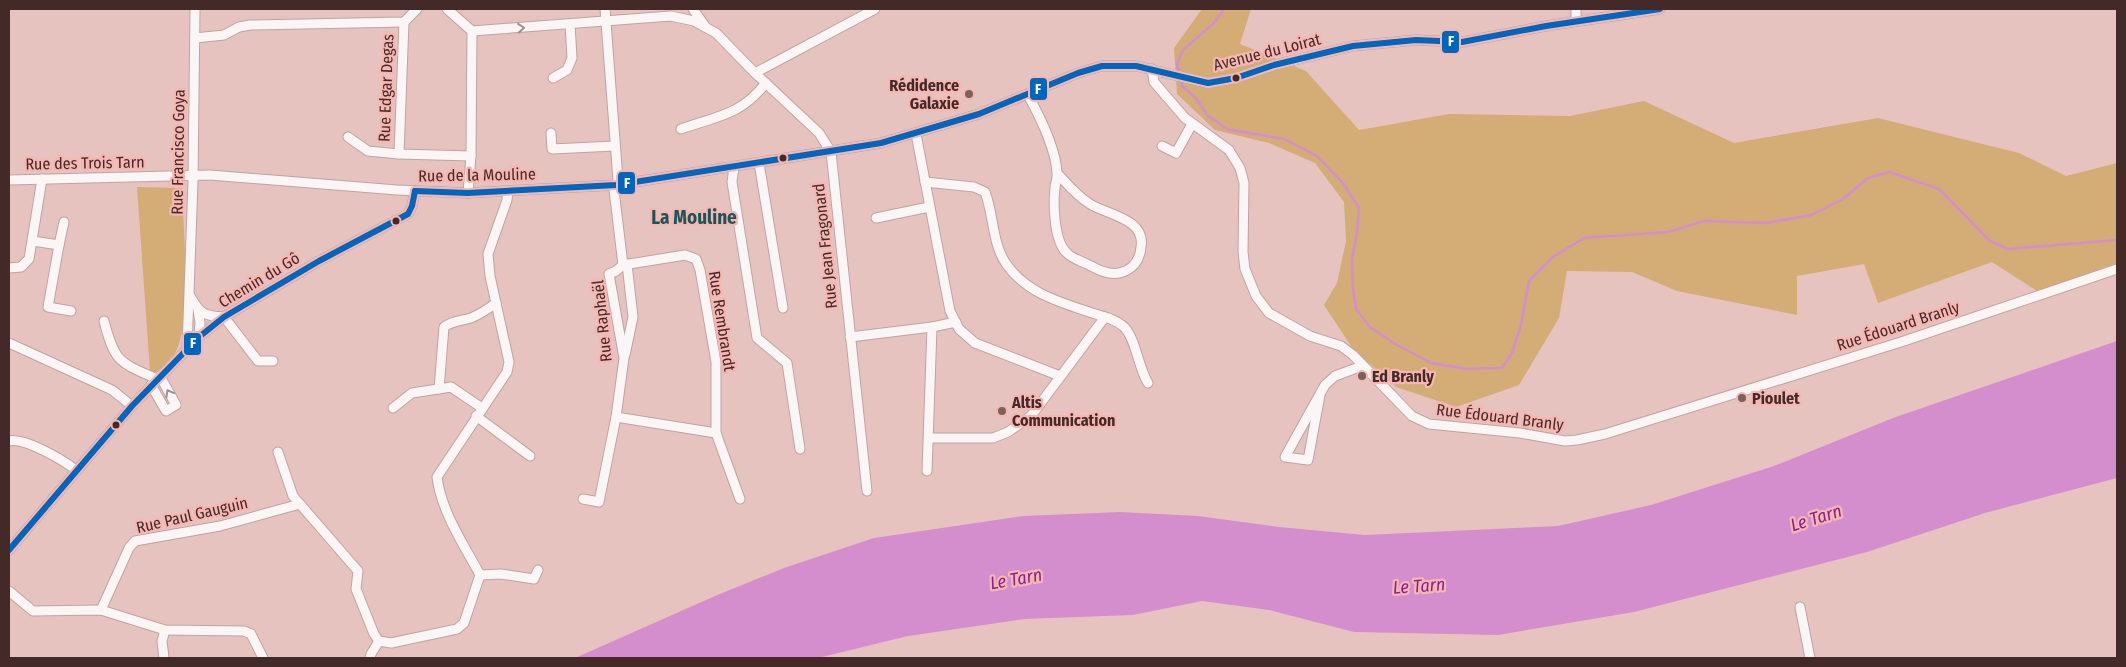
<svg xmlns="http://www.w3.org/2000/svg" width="2126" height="667" font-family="'Fira Sans Condensed',sans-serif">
	<rect width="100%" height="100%" fill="#e7c3c0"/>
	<!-- green -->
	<g fill="#d4ac76">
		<path d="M1202,9H1251L1240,44L1306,71L1359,130L1449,114L1570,116L1644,101L1734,143L1878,118L2019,153L2066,176L2117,163V263L2037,291L1992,262L1878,303L1864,264L1797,276V315L1677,291L1632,272L1567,271L1559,318L1519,385L1456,407L1396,387L1353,349L1324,305L1337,283L1346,241L1344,202L1315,163L1269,143L1215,130L1177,94L1174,48Z"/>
		<path d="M137,187L182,188C183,223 192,326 175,353C170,360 162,367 156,373L150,371Z"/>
	</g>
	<!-- water -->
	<path fill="#d48ece" d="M2117,341V478L1985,513L1867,552L1634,612L1498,635L1354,632L1269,610L1202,601L1133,615L1024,619L908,636L818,658H575L715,596L784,568L874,538L1023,516L1120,512L1198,516L1279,527L1365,535L1558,526L1651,505L1774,466L1893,418Z"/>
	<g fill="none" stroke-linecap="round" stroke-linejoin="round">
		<!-- stream -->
		<g stroke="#d48ece" stroke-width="2.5">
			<path d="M1179,74L1177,63L1183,50L1214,23L1224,9"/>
			<path d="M1180,79L1182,86L1196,98L1207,115L1227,129L1284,139L1317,156L1343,183L1359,208L1357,233L1352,259L1353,289L1356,309L1370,327L1397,345L1431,363L1466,369L1502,368L1512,353L1521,325L1529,281L1553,257L1584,238L1668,232L1704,221L1766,223L1811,215L1843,199L1868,178L1889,172L1939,189L1990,241L2008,249L2117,240"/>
		</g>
		<!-- street casing -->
		<g stroke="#bfa3a1" stroke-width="11">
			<g id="street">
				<path d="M447,9L472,31L471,156L468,193"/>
				<path d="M693,9L705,26"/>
				<path d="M1576,9V21"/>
				<path d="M472,31L671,16L694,21L716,33L755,73L819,133L831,152L867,491"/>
				<path d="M195,38L224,35L239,27L250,25L404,22L417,9"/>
				<path d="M1152,69L1154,82L1185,118L1229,150L1240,168L1244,183L1243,252L1245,269L1256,296L1269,313L1310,336L1341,346L1353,355L1412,416L1429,424L1520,433L1565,441L1577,440L1605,434L1901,342L2117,269"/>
				<path d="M755,73L875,9"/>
				<path d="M553,78L567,70L572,58L570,24"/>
				<path d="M1028,95C1039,115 1056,150 1057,173C1058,178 1055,183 1055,188C1053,204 1054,242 1067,253C1071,258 1081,261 1087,264C1097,269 1107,275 1119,273C1133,270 1140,260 1141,247C1146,219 1108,215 1090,204C1077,196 1068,185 1057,173"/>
				<path d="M681,129C717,116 740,116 766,83"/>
				<path d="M551,133L552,149L615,146"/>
				<path d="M916,134L950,311L959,329L975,343L1060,376"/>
				<path d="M348,137L368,151L399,154L471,156"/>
				<path d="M1162,146L1176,153L1192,124"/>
				<path d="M399,154L404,22"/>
				<path d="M759,163L783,308"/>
				<path d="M734,167L732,182L757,338L787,363L800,449"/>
				<path d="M9,180L210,175L397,190L468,193L616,185L881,143L979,114L1078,73L1102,66H1136L1208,83L1236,78L1274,65L1353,46L1416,40L1462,42L1546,26L1660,9"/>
				<path d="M925,182L974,187L985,192C994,215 992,245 1007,265C1028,294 1060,302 1092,313C1102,316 1116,319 1124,327C1136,339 1138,367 1148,383"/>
				<path d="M876,218L929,207"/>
				<path d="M33,241L59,245L48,307L71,311"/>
				<path d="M59,245L64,222"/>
				<path d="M623,265L685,255L696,259L700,270L716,362V433L740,499"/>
				<path d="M9,268L21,267L29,259L42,179"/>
				<path d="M190,296C200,314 204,316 224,317L258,361H273"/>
				<path d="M198,311L200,322L199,337"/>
				<path d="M104,321C115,363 119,362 157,379"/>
				<path d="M850,337L932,327L956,322"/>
				<path d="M9,343L112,390L132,406"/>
				<path d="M187,349L193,181L195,9"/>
				<path d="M625,355L633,317L627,264"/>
				<path d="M151,385L166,411L176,405L160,376"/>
				<path d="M439,389L444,327C452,321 461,321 471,318C480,314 488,309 496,303"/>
				<path d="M1320,395L1308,460L1285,457L1325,385L1335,376L1362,366"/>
				<path d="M393,408L412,393L451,387L482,408"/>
				<path d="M476,416L530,456"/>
				<path d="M616,417L716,433"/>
				<path d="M930,438H993L1008,432L1031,416L1105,317"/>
				<path d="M9,441C24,437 63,460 76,470"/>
				<path d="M278,452L293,496L358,571L356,589L374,634L379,641L391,643L457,629L464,623L480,575C464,545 441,511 437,477L507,372L509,362L490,276L488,254L507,200L508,191"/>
				<path d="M927,471L932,327"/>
				<path d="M583,499L599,502L616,417L624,358L609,274L616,271L623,265L614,190L618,180L605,9"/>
				<path d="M9,550L132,406L199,337L224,317L319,261L408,214L412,206L415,191"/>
				<path d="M480,575L501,574L534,579L538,570"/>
				<path d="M9,591L33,611L101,610L165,630L244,631L251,634L263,658"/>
				<path d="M1800,607L1810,658"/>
				<path d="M101,610L129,548L135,541L220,526L300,504"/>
				<path d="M164,658L162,641L165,630"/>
				<path d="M370,658L371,654L379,641"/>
			</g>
		</g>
		<!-- street -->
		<use href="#street" stroke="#fbf6f6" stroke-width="9"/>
		<!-- bus-1 casing -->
		<g stroke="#f6b6b1" stroke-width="10">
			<g id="bus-1">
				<path d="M415,191L468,193L616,185L881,143L979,114L1078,73L1102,66H1136L1208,83L1236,78L1274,65L1353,46L1416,40L1462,42L1546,26L1660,9"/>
				<path d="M9,550L132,406L199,337L224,317L319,261L408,214L412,206L415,191"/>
			</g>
		</g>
		<!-- bus-1 -->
		<use href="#bus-1" stroke="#0065bd" stroke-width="6"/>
	</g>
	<!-- one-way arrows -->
	<defs><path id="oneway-chevron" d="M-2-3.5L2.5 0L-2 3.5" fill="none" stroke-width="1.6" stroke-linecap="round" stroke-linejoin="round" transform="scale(1.25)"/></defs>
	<g stroke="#9f9090">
		<use href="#oneway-chevron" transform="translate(521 28) rotate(-5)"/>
		<use href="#oneway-chevron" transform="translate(169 393) rotate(-119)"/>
	</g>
	<!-- markers -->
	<g fill="#432a29" stroke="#f6b6b1" stroke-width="2">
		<circle cx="1236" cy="78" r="4.5"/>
		<circle cx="783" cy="158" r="4.5"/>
		<circle cx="396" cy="221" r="4.5"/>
		<circle cx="116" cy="425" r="4.5"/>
	</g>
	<g fill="#7c605e" stroke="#f6b6b1" stroke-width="2">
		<circle cx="969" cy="94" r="5"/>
		<circle cx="1362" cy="376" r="5"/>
		<circle cx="1742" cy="398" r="5"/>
		<circle cx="1002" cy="411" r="5"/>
	</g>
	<g text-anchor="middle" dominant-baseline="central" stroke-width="4.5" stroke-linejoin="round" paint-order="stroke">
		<!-- street labels -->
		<g font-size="16" fill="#432a29" stroke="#f6b6b1">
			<text transform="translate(1267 52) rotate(-14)">Avenue du Loirat</text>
			<text transform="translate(386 88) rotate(-88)">Rue Edgar Degas</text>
			<text transform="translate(178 152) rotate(-89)">Rue Francisco Goya</text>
			<text transform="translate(85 163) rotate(-1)">Rue des Trois Tarn</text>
			<text transform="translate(477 175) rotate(-1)">Rue de la Mouline</text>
			<text transform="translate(825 246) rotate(-96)">Rue Jean Fragonard</text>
			<text transform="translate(259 280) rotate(-31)">Chemin du Gô</text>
			<text transform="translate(602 321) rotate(-96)">Rue Raphaël</text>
			<text transform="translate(722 321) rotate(81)">Rue Rembrandt</text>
			<text transform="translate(1898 326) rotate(-18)">Rue Édouard Branly</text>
			<text transform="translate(1500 417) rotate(7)">Rue Édouard Branly</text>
			<text transform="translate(192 515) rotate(-13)">Rue Paul Gauguin</text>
		</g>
		<!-- poi labels -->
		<g font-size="16" font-weight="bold" fill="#432a29" stroke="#f6b6b1" text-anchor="start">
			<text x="959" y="85" text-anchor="end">Rédidence<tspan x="959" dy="18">Galaxie</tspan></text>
			<text x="1372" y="376">Ed Branly</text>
			<text x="1752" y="398">Pioulet</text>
			<text x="1012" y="402">Altis<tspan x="1012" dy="18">Communication</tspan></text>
		</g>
		<!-- water labels -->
		<g font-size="18" font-style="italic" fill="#872091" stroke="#f6b6b1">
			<text transform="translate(1816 518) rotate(-17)">Le Tarn</text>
			<text transform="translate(1016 579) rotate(-10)">Le Tarn</text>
			<text transform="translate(1419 586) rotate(-4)">Le Tarn</text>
		</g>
		<!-- quarter labels -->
		<g font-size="19" font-weight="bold" fill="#19545a" stroke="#f6b6b1">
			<text x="694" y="217">La Mouline</text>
		</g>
	</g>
	<g stroke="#f6b6b1" stroke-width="2">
		<rect x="1441" y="30" width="19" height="24" rx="5" fill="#0065bd"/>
		<rect x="1029" y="77" width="19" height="24" rx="5" fill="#0065bd"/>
		<rect x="617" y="171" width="19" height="24" rx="5" fill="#0065bd"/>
		<rect x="183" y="332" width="19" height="24" rx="5" fill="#0065bd"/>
	</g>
	<g font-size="14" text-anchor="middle" font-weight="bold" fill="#fff">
		<text x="1451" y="46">F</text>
		<text x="1038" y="94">F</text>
		<text x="627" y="188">F</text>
		<text x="193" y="348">F</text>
	</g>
	<!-- border -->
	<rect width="2126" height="667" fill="none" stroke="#432a29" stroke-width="20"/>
</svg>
